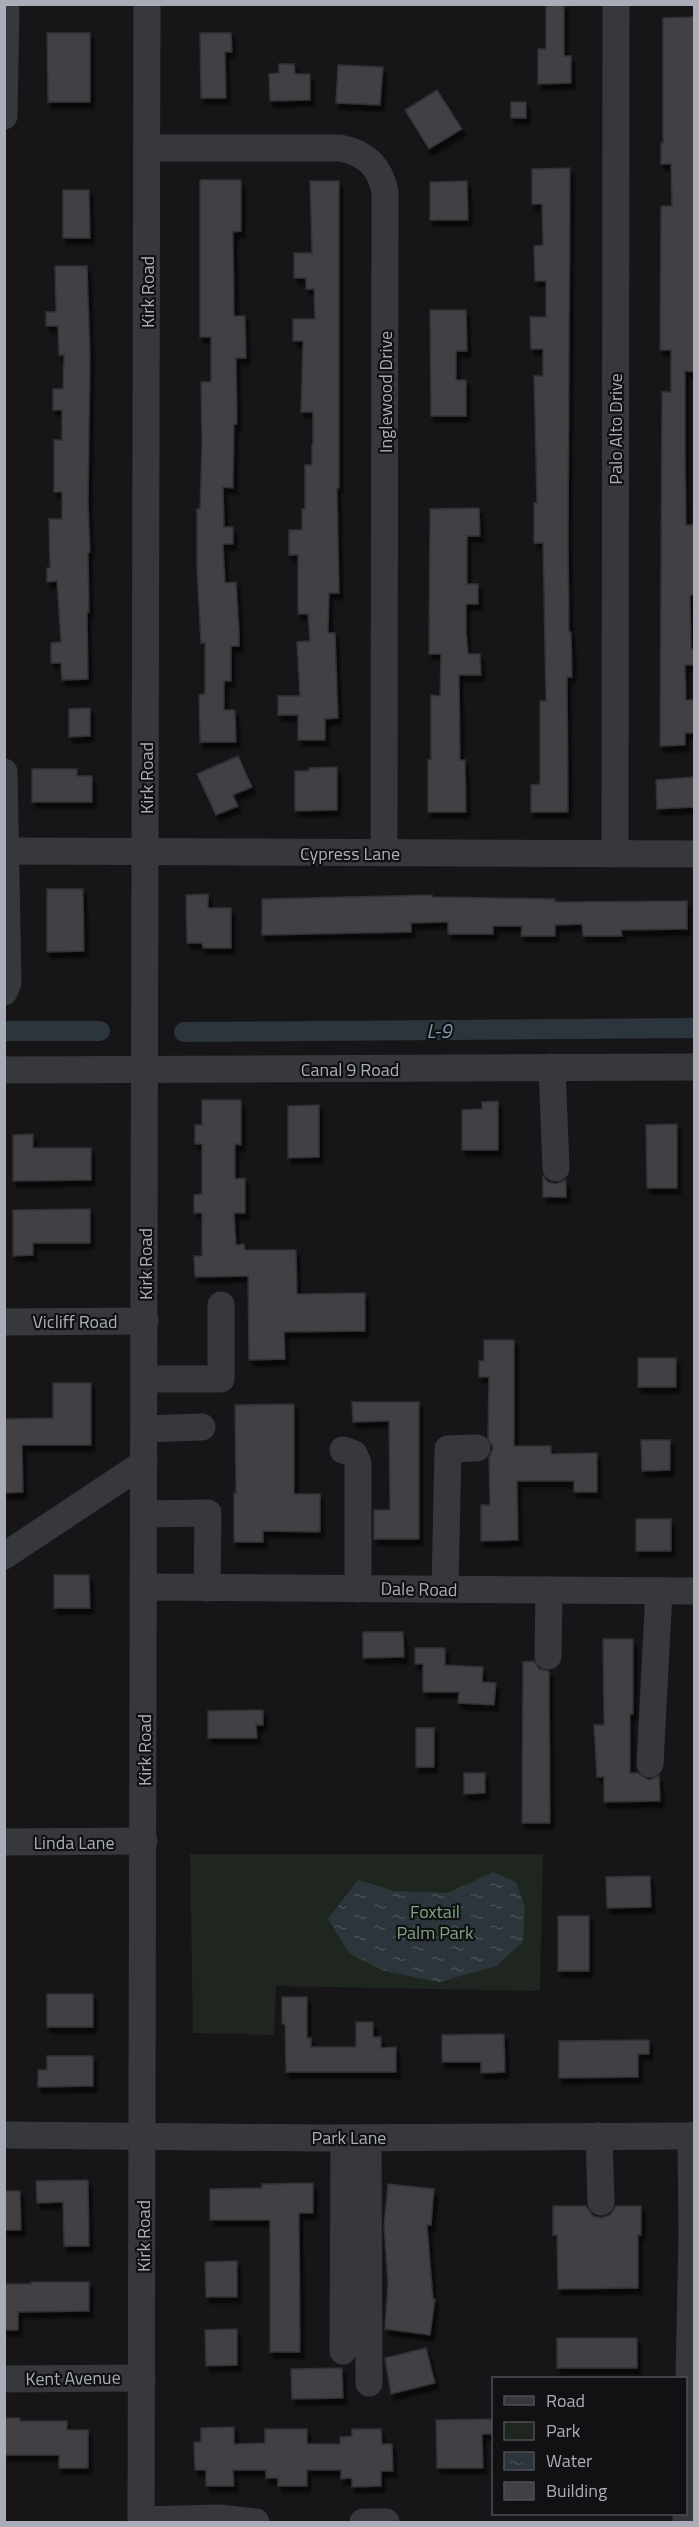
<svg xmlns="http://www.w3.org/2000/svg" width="699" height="2527" font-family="'Titillium Web',sans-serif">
	<defs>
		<pattern id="water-ripples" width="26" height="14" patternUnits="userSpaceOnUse" patternTransform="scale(1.5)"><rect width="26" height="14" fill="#2c353c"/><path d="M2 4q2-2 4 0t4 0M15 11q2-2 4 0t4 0" fill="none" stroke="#485056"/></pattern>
		<filter id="shadow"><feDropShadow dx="3.5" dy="6" stdDeviation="1.5" flood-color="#0009"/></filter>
	</defs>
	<rect width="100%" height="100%" fill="#161618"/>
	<!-- park -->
	<path fill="#1e261f" d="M190,1854H543L540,1991L276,1986L274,2035L193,2033Z"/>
	<!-- water -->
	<path fill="url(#water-ripples)" d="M493,1872L516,1882L525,1907L523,1942L496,1966L439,1982L384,1971L349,1953L328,1919L358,1880L394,1891L448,1893Z"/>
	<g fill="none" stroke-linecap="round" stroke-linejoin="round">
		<!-- canal -->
		<g stroke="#2c353c" stroke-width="20">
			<path d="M4,1031H100"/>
			<path d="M184,1032L694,1028"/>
		</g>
	</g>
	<!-- building -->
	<g fill="#404145" stroke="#303034" stroke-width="1.5" filter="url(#shadow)">
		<path d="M546,4H564V56H571V83L538,84V49H546Z"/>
		<path d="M694,17V372L685,371V453L686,525H694V595H690L691,649H694V665H685L686,700H694V733H685V745L660,746L662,392H671V350H660L661,206H672L671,164H661V143H663V18Z"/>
		<path d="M47,33H90V102H48Z"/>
		<path d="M200,33H231L232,52H225L226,98H201Z"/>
		<path d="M279,64H294L295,74H310V100L270,101L269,74L279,73Z"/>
		<path d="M338,65L383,67L380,105L336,103Z"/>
		<path d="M437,90L462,129L429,149L405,110Z"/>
		<rect x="511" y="102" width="15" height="16"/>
		<path d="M570,168L568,543L569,632H571L572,677H567L568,812H531V785L540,784V701H546L543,543H534V503H537L534,376H543V349H531L530,317H546V281H535L534,246L543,245L542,204H532V169Z"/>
		<path d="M200,180H241V231L233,232L234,316H245L246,358H236L237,424H234L233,488L223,487L224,527H233V544H223L225,583L236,582L239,631V646H231V681H224V710H235L236,742H200L199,695L205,694V643H201L197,569V509H200L202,445L201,382H211V337H200Z"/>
		<path d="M310,181H339V488H337L339,593H329L328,633H335L338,718L325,719V740H298V715H278V696H300L297,642L310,641L308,614H298V555H289V530H302V509H305V465H312V444H313V412H301L303,341H293V319H315L314,289H306V278H294V253H312Z"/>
		<path d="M467,181L468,220H430V182Z"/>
		<path d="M63,190H89L90,238H63Z"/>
		<path d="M55,266H87L90,355L88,504L90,552L88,553L89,612H87L88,679L62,680L61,663H51V643L61,642L57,581L47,582V568H50L49,519H62V492H54V440H62V410H53V389H63L64,355H59L58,326H46V312H56Z"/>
		<path d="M430,310H466L467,351H456V380H466V416H431Z"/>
		<path d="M479,508L480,536H467V584H478V604H466V632L468,654H480L481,675H459L460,760H465L466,812H428V760H431V695L440,696L441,654H429L430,509Z"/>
		<path d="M90,708V736L69,737V709Z"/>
		<path d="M238,756L252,787L233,795L238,806L216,815L197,774Z"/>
		<path d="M337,767V810L295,811V771H309V768Z"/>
		<path d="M32,769H77V776H92V802H32Z"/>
		<path d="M694,777V807L657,809L656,780Z"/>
		<path d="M47,889H83L84,951L47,952Z"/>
		<path d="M208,894V908H231V948H203L202,943H187L186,895Z"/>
		<path d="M432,895V897L555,899V902L687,901V929L621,930L622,936H583L582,924L555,925V936H521L522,926H493V934H448V922L411,923V932L262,935V899Z"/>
		<path d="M202,1100H241V1145L235,1144V1179L245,1178V1213H234L236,1245L244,1244L245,1250H296L297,1294L365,1293V1331L284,1332L285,1359L249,1360L248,1276L195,1277L194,1256H202V1213H194V1195L202,1194V1144H195V1125H202Z"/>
		<path d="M498,1101V1150H462V1110L482,1109V1102Z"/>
		<path d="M319,1105V1157L288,1158V1106Z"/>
		<path d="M677,1124V1188H647L646,1125Z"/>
		<path d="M33,1134V1148H91V1180L13,1181V1135Z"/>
		<path d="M543,1176L548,1182L556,1184L566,1180V1197H543Z"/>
		<path d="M90,1209V1243H33V1255L13,1256V1210Z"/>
		<path d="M484,1340H514V1446H551V1454L597,1453V1492H574V1481H517L518,1540L481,1541V1505H490L489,1458L493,1448L488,1438L489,1377H479V1361H484Z"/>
		<rect x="638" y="1358" width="38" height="29"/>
		<path d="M53,1383H91V1445H22L23,1492L4,1493V1419L53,1418Z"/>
		<path d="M352,1402H419V1539H374V1510H390L389,1421L353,1422Z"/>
		<path d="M294,1404V1494H320V1532L263,1531V1542H234V1493H236L235,1405Z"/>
		<path d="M641,1440H670V1470L642,1471Z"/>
		<rect x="636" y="1519" width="35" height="32"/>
		<path d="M54,1575H89L90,1608H54Z"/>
		<path d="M363,1632H403L404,1657L363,1658Z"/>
		<path d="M603,1639H633V1714H630V1773H638L649,1780L659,1776L660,1801L604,1802V1777H597L594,1725H604Z"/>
		<path d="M415,1648H445V1665L483,1667L482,1682L496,1683L494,1705L458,1703L459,1692H423V1664H415Z"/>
		<path d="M534,1661L539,1669L549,1671L550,1823H522L523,1662Z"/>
		<path d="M263,1710V1725H256L257,1738H208V1711Z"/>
		<rect x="416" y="1728" width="18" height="39"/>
		<path d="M464,1773H485V1793L464,1794Z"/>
		<path d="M650,1876L651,1907L607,1908L606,1877Z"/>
		<rect x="558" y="1916" width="31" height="55"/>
		<rect x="47" y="1994" width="46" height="33"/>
		<path d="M282,1997H307V2038H311V2047H356V2022H373V2037H381V2048L396,2047V2072H286L285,2024H282Z"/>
		<path d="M504,2034L505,2072L481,2073V2062H442V2035Z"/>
		<path d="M649,2040V2054H638V2077L559,2078V2041Z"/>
		<path d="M47,2056H93V2086L38,2087V2070H47Z"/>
		<path d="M88,2180L89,2246H64L63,2202L37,2203L36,2181Z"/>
		<path d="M313,2183V2213H299L300,2352H270V2220H210V2189L262,2188V2184Z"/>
		<path d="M388,2184L434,2189L431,2225H427L433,2299H435L430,2335L385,2329L388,2282L384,2226Z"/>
		<path d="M4,2191H20L21,2230H4Z"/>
		<path d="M553,2206H586L593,2216L601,2218L610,2215L616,2206H641V2235H638V2288L558,2289L557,2235H553Z"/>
		<path d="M237,2261V2297H206L205,2262Z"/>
		<path d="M31,2282H89V2311L18,2312V2330H4V2284H31Z"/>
		<path d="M237,2329V2365L206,2366L205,2330Z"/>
		<rect x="557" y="2338" width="80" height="30"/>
		<path d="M426,2348L435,2383L391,2394L385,2358Z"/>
		<path d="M342,2368L343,2398L292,2399L291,2369Z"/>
		<path d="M4,2418H20V2421H67V2430H88V2468H59V2455H4Z"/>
		<path d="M494,2419V2434H482L483,2468H437L436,2420Z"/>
		<path d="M234,2427V2444L265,2443V2429H307V2444H340V2437L352,2436V2429H381L382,2444H392L393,2471H381V2486L352,2487V2478L341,2479V2470H307V2486H278V2478H266V2470H233L234,2486H206V2470H195L194,2442H201V2428Z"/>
	</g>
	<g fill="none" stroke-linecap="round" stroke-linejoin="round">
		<!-- minor -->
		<g stroke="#37383d" stroke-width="27">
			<path d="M4,116L6,4"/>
			<path d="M147,148H340C366,153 380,166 385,192L384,853"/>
			<path d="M4,772L8,983L4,992"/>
			<path d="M6,851L694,854"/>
			<path d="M615,854L616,4"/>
			<path d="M552,1067L556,1168"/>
			<path d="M4,1070L694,1067"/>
			<path d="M4,1322L145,1321"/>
			<path d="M145,1379H221V1305"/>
			<path d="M145,1429L202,1427"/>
			<path d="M343,1450L354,1454L358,1463V1589"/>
			<path d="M144,1514L208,1513L207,1588"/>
			<path d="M4,1556L144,1463"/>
			<path d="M144,1587L694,1591"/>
			<path d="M445,1589L448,1449L477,1448"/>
			<path d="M548,1656L549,1590"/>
			<path d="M650,1764L659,1591"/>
			<path d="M4,1842L144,1841"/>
			<path d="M4,2135L321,2138L694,2136"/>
			<path d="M599,2136L601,2202"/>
			<path d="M368,2138L369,2383"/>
			<path d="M343,2351L344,2138"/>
			<path d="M4,2379L142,2378"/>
			<path d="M141,2520L219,2518L256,2522"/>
			<path d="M141,2522L147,4"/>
			<path d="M363,2522H386"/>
			<path d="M686,2522L692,2235L691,2136"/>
		</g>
	</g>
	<g text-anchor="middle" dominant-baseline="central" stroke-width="4.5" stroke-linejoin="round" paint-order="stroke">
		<!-- street labels -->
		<g font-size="18" fill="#a8adb8" stroke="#111113">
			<text transform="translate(147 292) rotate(-90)">Kirk Road</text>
			<text transform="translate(385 392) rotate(-90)">Inglewood Drive</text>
			<text transform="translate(615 429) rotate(-90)">Palo Alto Drive</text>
			<text transform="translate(146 778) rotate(-90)">Kirk Road</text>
			<text x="350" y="853">Cypress Lane</text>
			<text x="350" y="1069">Canal 9 Road</text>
			<text transform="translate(145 1264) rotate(-90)">Kirk Road</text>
			<text x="75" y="1321">Vicliff Road</text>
			<text transform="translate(419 1589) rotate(1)">Dale Road</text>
			<text transform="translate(144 1750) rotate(-90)">Kirk Road</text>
			<text x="74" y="1842">Linda Lane</text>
			<text x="349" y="2137">Park Lane</text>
			<text transform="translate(143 2236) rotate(-90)">Kirk Road</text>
			<text transform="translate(73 2378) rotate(-1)">Kent Avenue</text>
		</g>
		<!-- park labels -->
		<g font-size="18" fill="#7fa381" stroke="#111113">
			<text x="435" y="1911">Foxtail<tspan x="435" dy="21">Palm Park</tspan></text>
		</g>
		<!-- water labels -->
		<g font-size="20" font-style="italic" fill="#7f9bb3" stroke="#111113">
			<text x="439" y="1030">L-9</text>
		</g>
	</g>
	<!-- border -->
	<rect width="699" height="2527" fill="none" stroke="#a8adb8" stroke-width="12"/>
	<!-- legend -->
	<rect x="492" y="2377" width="195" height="138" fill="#111113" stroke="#4d4f55" stroke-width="1.5"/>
	<rect x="504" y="2396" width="30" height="9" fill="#37383d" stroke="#4d4f55" stroke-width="1.5"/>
	<text x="546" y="2407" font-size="18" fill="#a8adb8">Road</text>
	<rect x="504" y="2422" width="30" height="18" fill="#1e261f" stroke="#4d4f55" stroke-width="1.5"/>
	<text x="546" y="2437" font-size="18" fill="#a8adb8">Park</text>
	<rect x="504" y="2452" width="30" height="18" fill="url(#water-ripples)" stroke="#4d4f55" stroke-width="1.5"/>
	<text x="546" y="2467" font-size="18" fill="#a8adb8">Water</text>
	<rect x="504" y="2482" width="30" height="18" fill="#404145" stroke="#4d4f55" stroke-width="1.5"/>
	<text x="546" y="2497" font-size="18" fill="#a8adb8">Building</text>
</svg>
